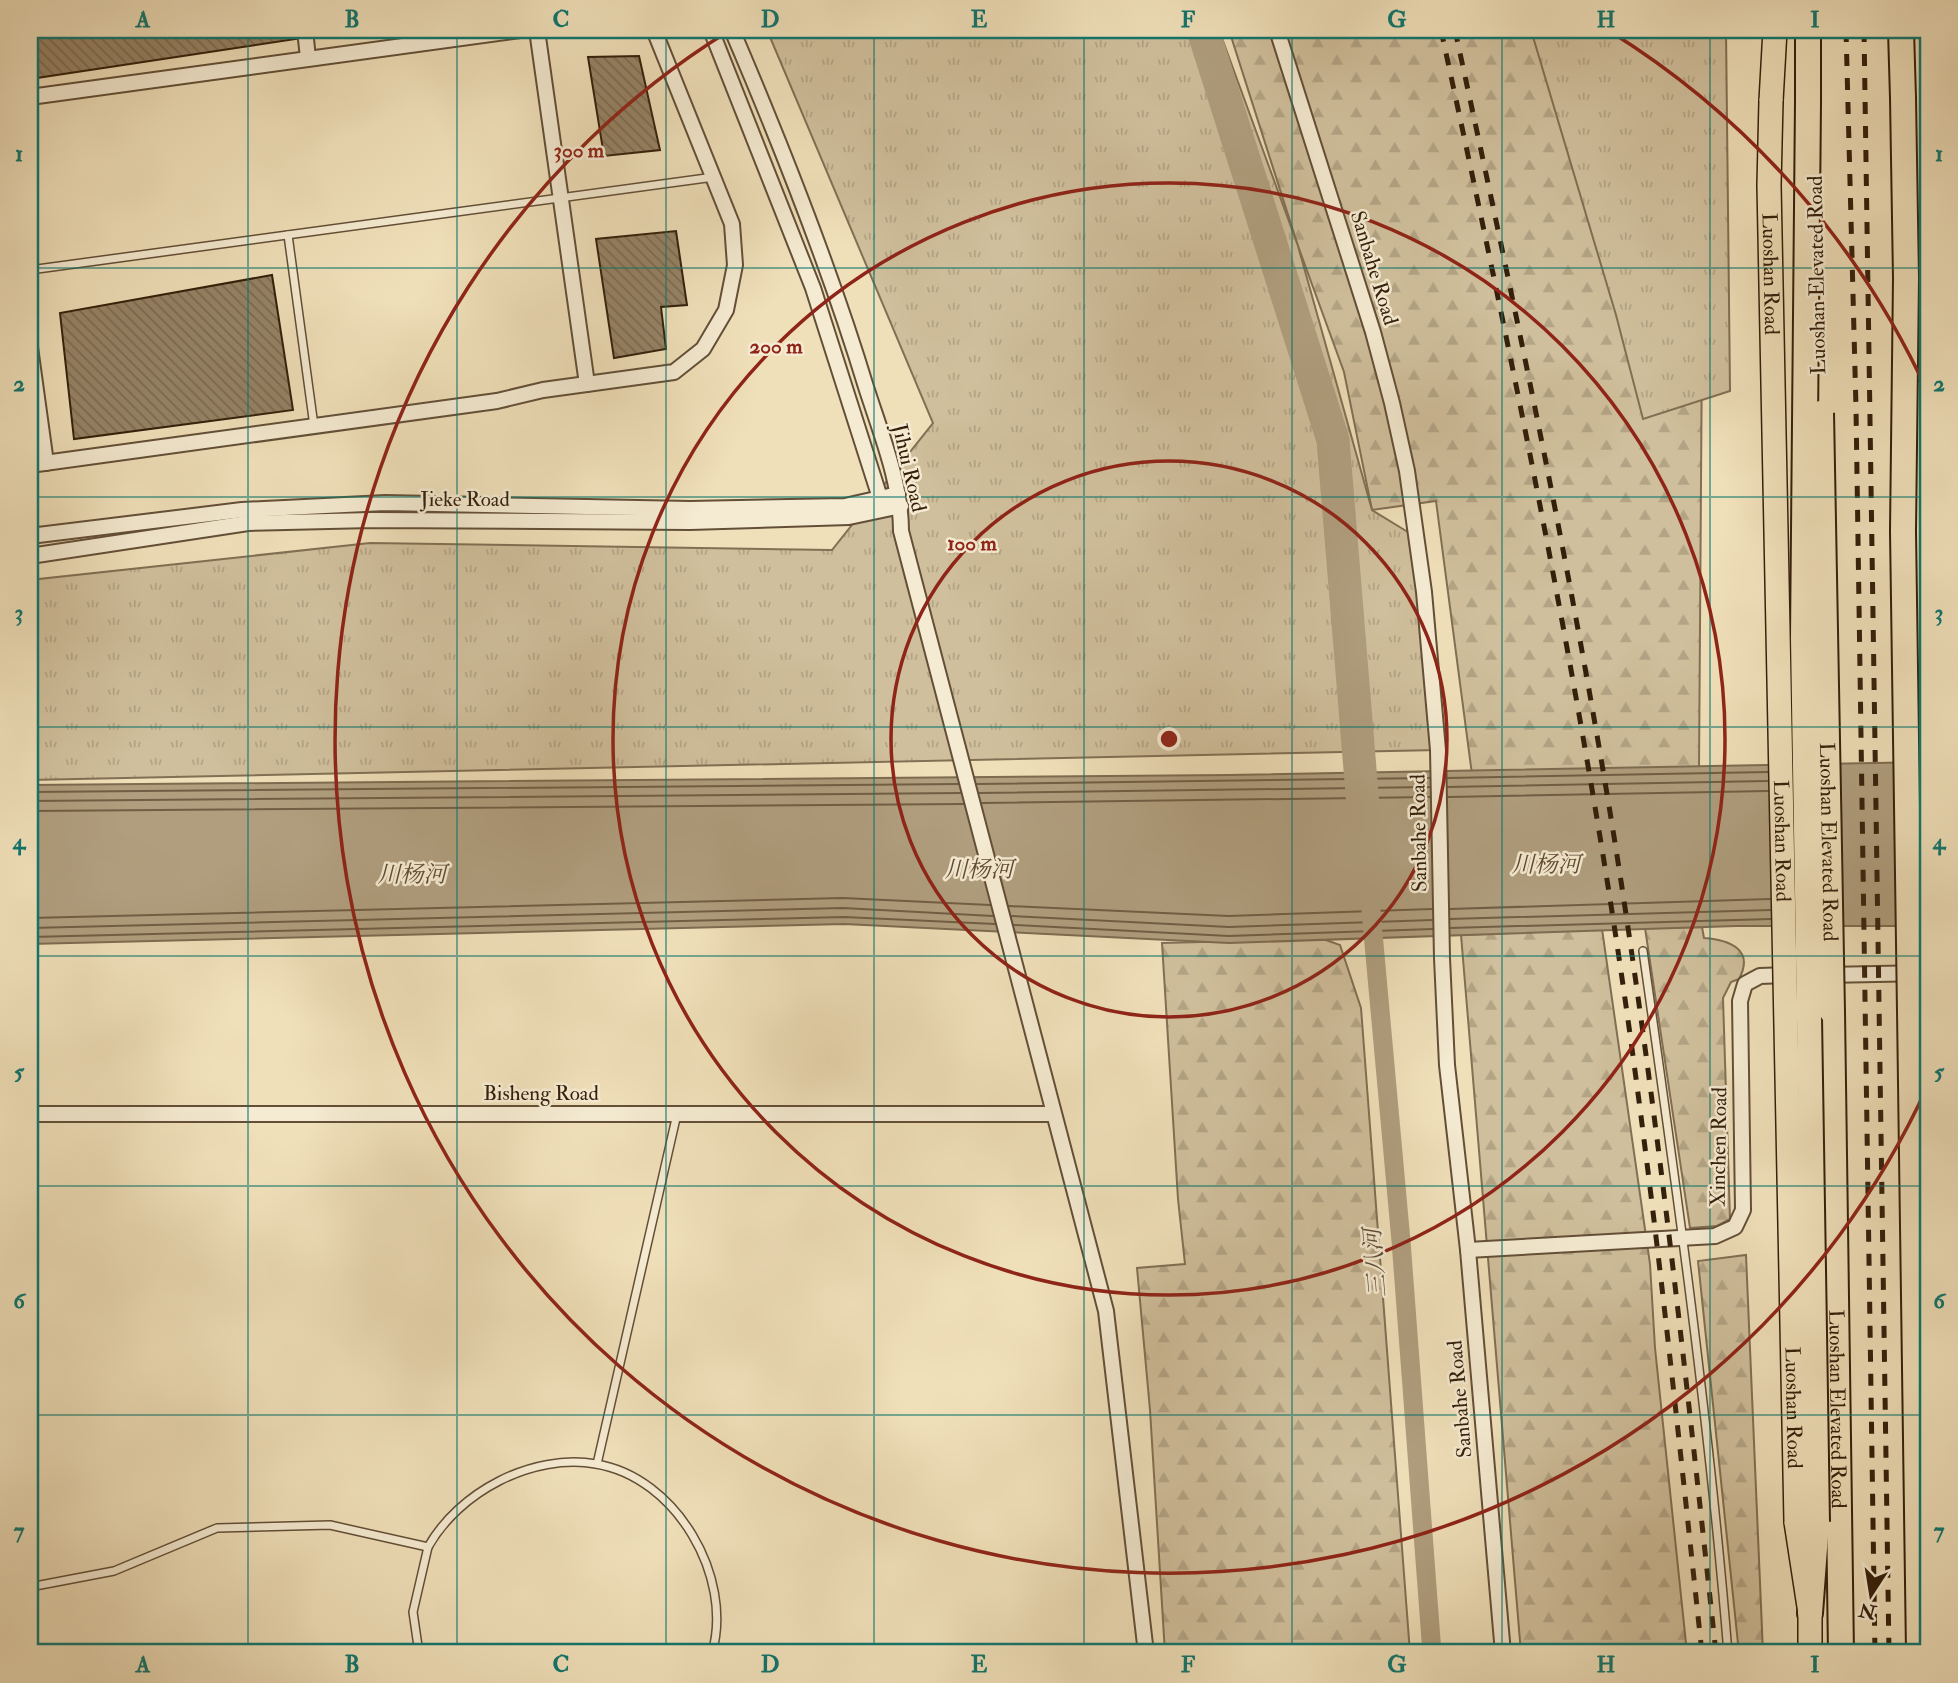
<svg xmlns="http://www.w3.org/2000/svg" width="1958" height="1683" font-family="'IM FELL Double Pica','Noto Serif SC',serif">
	<defs>
		<pattern id="forest-firs" width="22" height="20" patternUnits="userSpaceOnUse" patternTransform="scale(1.75)"><rect width="22" height="20" fill="#d0bf9c"/><path d="M5 1l3.5 6h-7zM16 11l3.5 6h-7z" fill="#b3a485"/></pattern>
		<pattern id="park-tufts" width="24" height="20" patternUnits="userSpaceOnUse" patternTransform="scale(1.75)"><rect width="24" height="20" fill="#d0bf9c"/><path d="M3 7l-1-3M5 7V3M7 7l1-3M15 17l-1-3M17 17v-4M19 17l1-3" fill="none" stroke="#b3a485"/></pattern>
		<pattern id="building-back-hatch" width="6" height="6" patternUnits="userSpaceOnUse" patternTransform="scale(1.75)"><rect width="6" height="6" fill="#968366"/><path d="M-1 5l2 2M0 0l6 6M5-1l2 2" fill="none" stroke="#7b6b52"/></pattern>
	</defs>
	<rect width="100%" height="100%" fill="#f0e0ba"/>
	<filter id="stains"><feTurbulence type="fractalNoise" baseFrequency=".00286" numOctaves="4"/><feColorMatrix values="0 0 0 0 .2 0 0 0 0 .09 0 0 0 0 .02 0 0 0 .5 -.17"/></filter>
	<radialGradient id="worn" r=".72"><stop offset=".6" stop-color="#630" stop-opacity="0"/><stop offset="1" stop-color="#630" stop-opacity=".3"/></radialGradient>
	<!-- forest -->
	<g fill="url(#forest-firs)" stroke="#826f54" stroke-width="2">
		<path d="M1229,30H1648L1703,198L1699,771L1473,782L1436,501L1372,510L1344,372L1298,246Z"/>
		<path d="M1702,927L1704,938C1729,940 1755,949 1739,979L1731,982L1723,998L1730,1219L1717,1226L1690,1228L1645,928Z"/>
		<path d="M1602,929L1650,1264L1655,1348L1687,1653H1521L1461,935Z"/>
		<path d="M1323,939L1340,945L1361,1008L1410,1653H1165L1150,1410L1137,1268L1185,1264L1178,1199L1162,943Z"/>
		<path d="M1746,1255L1763,1653H1739L1698,1261Z"/>
	</g>
	<!-- park -->
	<g fill="url(#park-tufts)" stroke="#826f54" stroke-width="2">
		<path d="M767,30H1219L1298,246L1372,510L1416,537L1438,750L30,780V580L370,543L832,550L933,423Z"/>
		<path d="M1531,30H1726L1730,391L1643,419L1616,315Z"/>
	</g>
	<!-- water -->
	<path fill="#b09e7e" stroke="#7e6b50" stroke-width="2" d="M1928,762V926H1736L1229,943L844,924L30,944V785L1229,775Z"/>
	<g fill="none" stroke-linecap="round" stroke-linejoin="round">
		<!-- shore -->
		<g stroke="#725e44" stroke-width="2">
			<path d="M1447,778L1768,772"/>
			<path d="M977,784L1430,778"/>
			<path d="M1447,787L1768,781"/>
			<path d="M30,792L959,784"/>
			<path d="M979,793L1430,787"/>
			<path d="M1448,797L1768,791"/>
			<path d="M30,801L961,793"/>
			<path d="M982,803L1430,797"/>
			<path d="M30,811L964,804"/>
			<path d="M1009,906L1229,916L1432,909"/>
			<path d="M1450,909L1770,899"/>
			<path d="M1011,916L1229,927L1433,920"/>
			<path d="M30,918L843,898L990,905"/>
			<path d="M1450,919L1771,910"/>
			<path d="M1014,925L1229,936L1433,929"/>
			<path d="M30,928L843,908L993,916"/>
			<path d="M1450,928L1771,919"/>
			<path d="M30,937L844,917L995,924"/>
		</g>
		<!-- canal -->
		<path stroke="#b09e7e" stroke-width="19" d="M1371,911L1401,1241L1432,1653"/>
		<!-- river -->
		<path stroke="#b09e7e" stroke-width="33" d="M1203,30L1333,440L1364,818"/>
	</g>
	<!-- building -->
	<g fill="url(#building-back-hatch)" stroke="#341f0b" stroke-width="2">
		<path d="M30,30H296V39L30,79Z"/>
		<path d="M639,56L660,150L604,156L588,57Z"/>
		<path d="M676,231L687,305L661,307L666,349L614,358L596,239Z"/>
		<path d="M272,275L293,410L74,439L60,313Z"/>
	</g>
	<g fill="none" stroke-linecap="round" stroke-linejoin="round">
		<!-- service casing -->
		<g stroke="#634f37" stroke-width="10">
			<g id="service">
				<path d="M288,235L314,426"/>
				<path d="M30,270L714,177"/>
				<path d="M1643,951C1676,1184 1709,1418 1728,1653"/>
				<path d="M597,1464L677,1114"/>
				<path d="M428,1547C459,1492 532,1453 596,1464C676,1477 734,1577 712,1653"/>
				<path d="M30,1587L114,1571L217,1528L330,1525L428,1547L413,1612L419,1653"/>
			</g>
		</g>
		<!-- minor casing -->
		<g stroke="#634f37" stroke-width="18">
			<g id="minor">
				<path d="M305,30L308,58"/>
				<path d="M537,30L587,384"/>
				<path d="M711,30L813,288L882,504"/>
				<path d="M732,30C782,147 829,265 866,387C881,434 901,482 901,531L1106,1311L1146,1653"/>
				<path d="M1277,30L1373,332L1392,403L1407,471L1424,592L1438,750L1442,958L1447,1065L1468,1250L1503,1653"/>
				<path d="M30,97L520,30"/>
				<path d="M30,347L46,463"/>
				<path d="M30,465L497,401L543,390L674,372L703,349L726,310L735,265L732,224L654,30"/>
				<path d="M30,536L242,510L385,503L690,509L845,506L898,494"/>
				<path d="M30,556L248,523L372,520L690,522L849,517L901,506"/>
				<path d="M1825,975L1928,973"/>
				<path d="M30,1114H1052"/>
				<path d="M1468,1250L1715,1236L1735,1227L1743,1210L1740,1001L1745,984L1760,976L1790,975"/>
			</g>
		</g>
		<!-- primary casing -->
		<g stroke="#341f0b" stroke-width="26">
			<g id="primary">
				<path d="M1771,101L1775,30"/>
				<path d="M1796,1522L1810,1613V1653"/>
			</g>
		</g>
		<!-- trunk casing -->
		<g stroke="#341f0b" stroke-width="28">
			<g id="trunk">
				<path d="M1901,30L1903,98"/>
				<path d="M1808,101V30"/>
				<path d="M1914,393L1924,531L1928,833"/>
				<path d="M1910,1011L1919,1653"/>
				<path id="s1" d="M1832,1012L1841,1653"/>
				<path d="M1810,1613L1817,1522"/>
			</g>
		</g>
		<!-- service -->
		<use href="#service" stroke="#f5ebd2" stroke-width="7"/>
		<!-- minor -->
		<use href="#minor" stroke="#f5ebd2" stroke-width="14"/>
		<!-- primary -->
		<use href="#primary" stroke="#f0e0ba" stroke-width="23"/>
		<!-- trunk -->
		<use href="#trunk" stroke="#f0e0ba" stroke-width="24"/>
		<!-- rail -->
		<g stroke="#341f0b" stroke-width="5" stroke-dasharray="12 12" stroke-linecap="butt">
			<path d="M1441,30C1500,302 1557,574 1602,849C1646,1116 1673,1385 1702,1653"/>
			<path d="M1455,30C1514,302 1572,574 1616,849C1658,1116 1687,1385 1716,1653"/>
			<path d="M1846,30L1856,408L1875,1653"/>
			<path d="M1864,30L1889,1653"/>
		</g>
		<!-- primary-bridge casing -->
		<g stroke="#341f0b" stroke-width="26" stroke-linecap="butt">
			<g id="primary-bridge">
				<path id="s2" d="M1771,101L1769,185L1796,1522"/>
			</g>
		</g>
		<!-- trunk-bridge casing -->
		<g stroke="#341f0b" stroke-width="28" stroke-linecap="butt">
			<g id="trunk-bridge">
				<path d="M1903,98L1906,278L1903,531L1910,1011"/>
				<path d="M1808,101L1803,638L1817,1522"/>
				<path id="s3" d="M1821,413L1832,1012"/>
			</g>
		</g>
		<!-- primary-bridge -->
		<use href="#primary-bridge" stroke="#f0e0ba" stroke-width="23"/>
		<!-- trunk-bridge -->
		<use href="#trunk-bridge" stroke="#f0e0ba" stroke-width="24"/>
	</g>
	<!-- grid -->
	<path fill="none" stroke="#0f766e" stroke-width="2" stroke-opacity="0.55" d="M248,30V1653M457,30V1653M666,30V1653M874,30V1653M1084,30V1653M1292,30V1653M1502,30V1653M1710,30V1653M30,268H1928M30,497H1928M30,727H1928M30,956H1928M30,1186H1928M30,1415H1928"/>
	<!-- distance rings -->
	<g fill="none" stroke="#8f2418" stroke-width="3.5">
		<circle cx="1169" cy="739" r="278"/>
		<circle cx="1169" cy="739" r="556"/>
		<path d="M1928 1085A834 834 0 1 1 727 32M1611 32A834 834 0 0 1 1928 393"/>
	</g>
	<g text-anchor="middle" dominant-baseline="central" stroke-width="5" stroke-linejoin="round" paint-order="stroke">
		<!-- street labels -->
		<g font-size="21" fill="#341f0b" stroke="#f5ebd2">
			<text transform="translate(1374 268) rotate(73)">Sanbahe Road</text>
			<text stroke="none"><textPath href="#s2" startOffset="173">Luoshan Road</textPath></text>
			<text transform="translate(1817 275) rotate(-91)">Luoshan Elevated Road</text>
			<text transform="translate(909 468) rotate(77)">Jihui Road</text>
			<text x="465" y="499">Jieke Road</text>
			<text transform="translate(1419 833) rotate(-91)">Sanbahe Road</text>
			<text stroke="none"><textPath href="#s3" startOffset="429">Luoshan Elevated Road</textPath></text>
			<text stroke="none"><textPath href="#s2" startOffset="740">Luoshan Road</textPath></text>
			<text x="541" y="1093">Bisheng Road</text>
			<text transform="translate(1719 1147) rotate(-89)">Xinchen Road</text>
			<text transform="translate(1460 1399) rotate(-95)">Sanbahe Road</text>
			<text stroke="none"><textPath href="#s1" startOffset="397">Luoshan Elevated Road</textPath></text>
			<text stroke="none"><textPath href="#s2" startOffset="1307">Luoshan Road</textPath></text>
		</g>
		<!-- water labels -->
		<g font-size="23" font-style="italic" fill="#5f4b33" stroke="#f5ebd2">
			<text x="1546" y="864">川杨河</text>
			<text x="979" y="869">川杨河</text>
			<text x="412" y="874">川杨河</text>
			<text transform="translate(1375 1263) rotate(-95)">三八河</text>
		</g>
	</g>
	<circle cx="1169" cy="739" r="10" fill="#8f2418" stroke="#f5ebd2" stroke-width="3.5"/>
	<g font-size="21" text-anchor="middle" font-weight="bold" fill="#8f2418" stroke="#f5ebd2" stroke-width="5" stroke-linejoin="round" paint-order="stroke">
		<text x="579" y="157">300 m</text>
		<text x="776" y="353">200 m</text>
		<text x="972" y="550">100 m</text>
	</g>
	<!-- margin -->
	<rect width="1958" height="1683" fill="none" stroke="#f0e0ba" stroke-width="77"/>
	<!-- north arrow -->
	<g transform="translate(1871 1595) rotate(192)" stroke="#f5ebd2" stroke-width="5" paint-order="stroke">
	<path d="M0-5L12 26L0 18L-12 26Z" fill="#341f0b"/>
	<text y="-10" font-size="19" font-weight="bold" text-anchor="middle" fill="#341f0b">N</text>
	</g>
	<rect x="38" y="38" width="1882" height="1606" fill="none" stroke="#0f766e" stroke-width="2.5"/>
	<g font-size="23" text-anchor="middle" font-weight="bold" fill="#0f766e">
		<text x="143" y="27">A</text>
		<text x="352" y="27">B</text>
		<text x="561" y="27">C</text>
		<text x="770" y="27">D</text>
		<text x="979" y="27">E</text>
		<text x="1188" y="27">F</text>
		<text x="1397" y="27">G</text>
		<text x="1606" y="27">H</text>
		<text x="1815" y="27">I</text>
		<text x="19" y="161">1</text>
		<text x="1939" y="161">1</text>
		<text x="19" y="391">2</text>
		<text x="1939" y="391">2</text>
		<text x="19" y="620">3</text>
		<text x="1939" y="620">3</text>
		<text x="19" y="849">4</text>
		<text x="1939" y="849">4</text>
		<text x="19" y="1079">5</text>
		<text x="1939" y="1079">5</text>
		<text x="19" y="1308">6</text>
		<text x="1939" y="1308">6</text>
		<text x="19" y="1538">7</text>
		<text x="1939" y="1538">7</text>
		<text x="143" y="1672">A</text>
		<text x="352" y="1672">B</text>
		<text x="561" y="1672">C</text>
		<text x="770" y="1672">D</text>
		<text x="979" y="1672">E</text>
		<text x="1188" y="1672">F</text>
		<text x="1397" y="1672">G</text>
		<text x="1606" y="1672">H</text>
		<text x="1815" y="1672">I</text>
	</g>
	<rect width="100%" height="100%" filter="url(#stains)"/>
	<rect width="100%" height="100%" fill="url(#worn)"/>
</svg>
